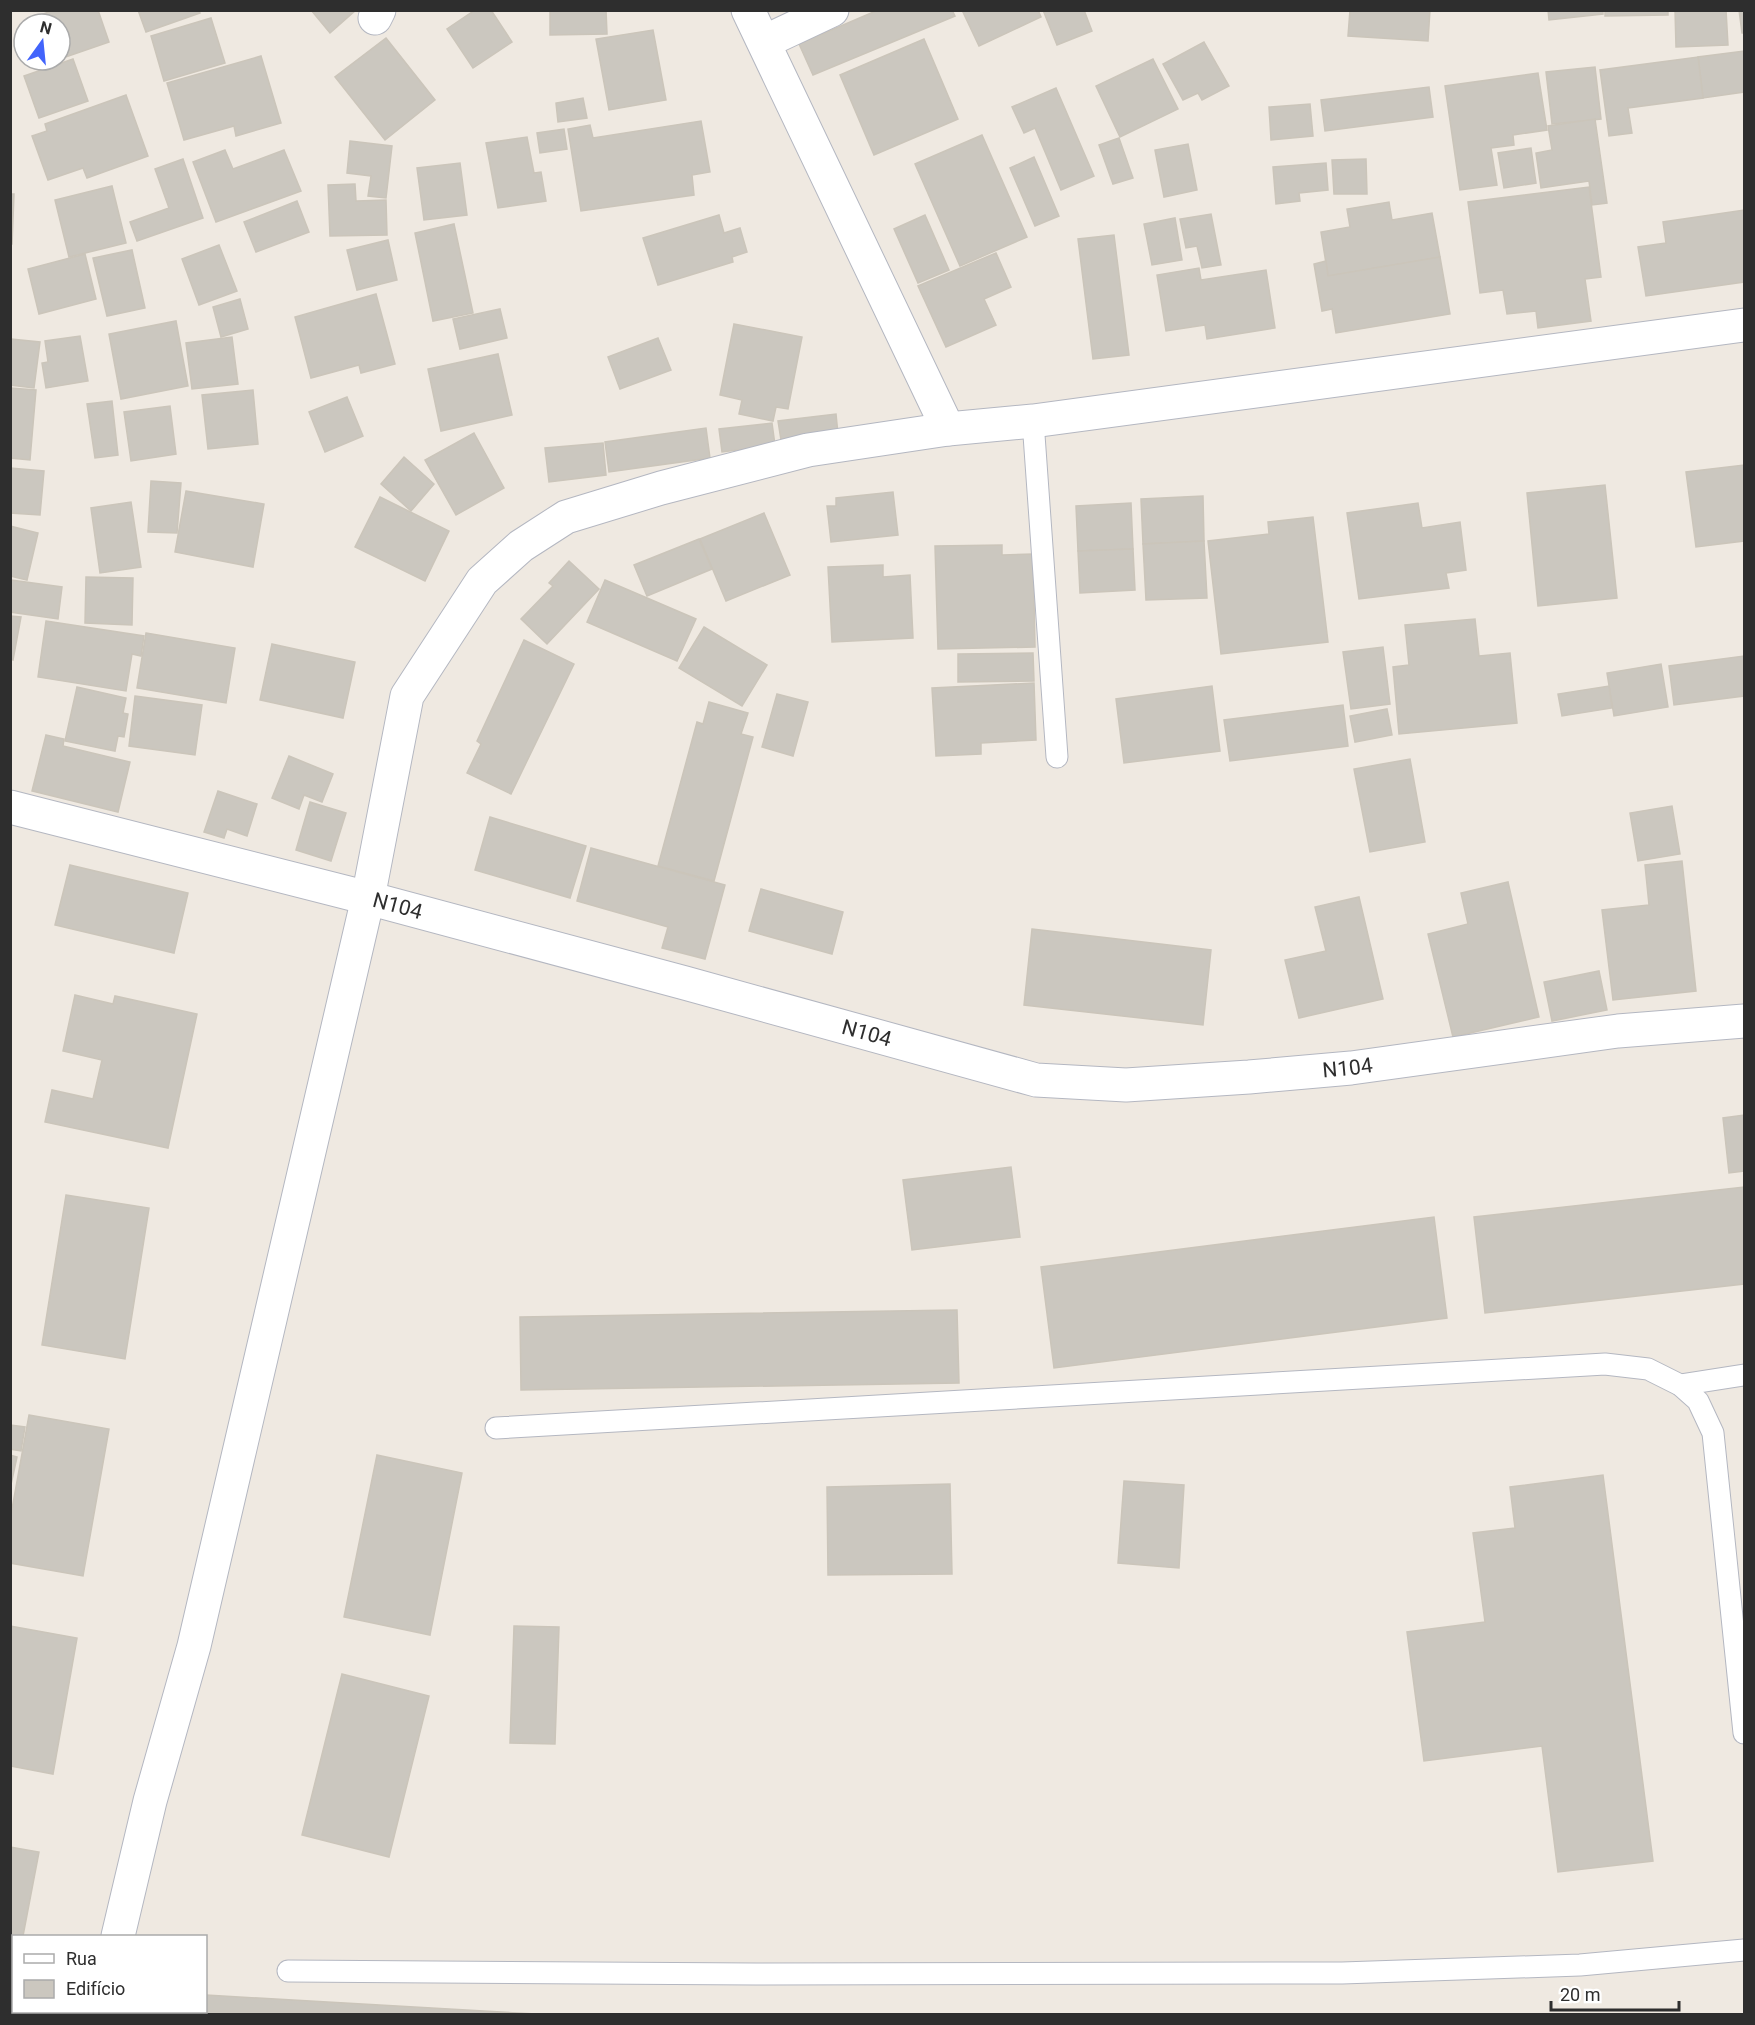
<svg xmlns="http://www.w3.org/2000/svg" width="1755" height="2025" font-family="Roboto,sans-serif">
	<rect width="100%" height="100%" fill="#efe9e1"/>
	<!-- building -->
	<g fill="#cbc7bf" stroke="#cbc5ba" stroke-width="1.5">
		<path d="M54,10H98L109,42L60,59V24H32L30,19Z"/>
		<path d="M138,10H199L200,13L146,32Z"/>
		<path d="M311,10H356L330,33Z"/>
		<path d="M475,10H491L512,42L473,68L447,29Z"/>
		<path d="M550,10H606L607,34L550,35Z"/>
		<path d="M878,10H952L955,16L813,75L799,44Z"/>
		<path d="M962,10H1038L1041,17L979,46Z"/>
		<path d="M1043,10H1084L1092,31L1057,45Z"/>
		<path d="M1350,10H1430L1428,41L1348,36Z"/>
		<path d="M1548,10H1603V14L1549,20Z"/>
		<path d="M1605,10H1668V15L1605,16Z"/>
		<path d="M1675,10H1726L1728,45L1676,47Z"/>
		<path d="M1739,10H1744V33H1742Z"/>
		<path d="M211,18L225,63L164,81L151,36Z"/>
		<path d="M653,30L666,100L609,110L596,39Z"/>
		<path d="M386,38L435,100L385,140L335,77Z"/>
		<path d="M924,39L958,119L874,155L840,75Z"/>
		<path d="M1204,42L1229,86L1202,100L1198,93L1183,100L1163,64Z"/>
		<path d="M1744,51V92L1703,98L1698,57Z"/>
		<path d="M261,56L281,123L236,136L234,126L184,140L167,83Z"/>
		<path d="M1698,57L1703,98L1628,108L1632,133L1609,136L1600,70Z"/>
		<path d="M73,59L88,101L39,118L24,76Z"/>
		<path d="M1153,59L1178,109L1120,137L1096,86Z"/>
		<path d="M1595,67L1601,119L1552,124L1546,72Z"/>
		<path d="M1538,73L1547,130L1513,135L1514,145L1491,148L1497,185L1460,190L1445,86Z"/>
		<path d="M1429,87L1433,117L1325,131L1321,100Z"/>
		<path d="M1056,88L1094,176L1061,190L1035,128L1024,133L1012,107Z"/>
		<path d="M126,95L148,156L87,178L83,168L48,180L32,136L47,131L45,124Z"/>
		<path d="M583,98L587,118L558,122L556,103Z"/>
		<path d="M1310,104L1313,136L1271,140L1269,107Z"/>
		<path d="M1595,119L1607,203L1592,205L1589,181L1541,188L1536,153L1552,150L1548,126Z"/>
		<path d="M701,121L710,172L692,175L694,195L581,211L568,129L590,125L593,138Z"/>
		<path d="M564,129L567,149L540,153L537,133Z"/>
		<path d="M982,135L1027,237L960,266L915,164Z"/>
		<path d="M527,137L534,173L541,172L546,201L498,208L486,143Z"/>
		<path d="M1119,138L1133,178L1113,184L1099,145Z"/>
		<path d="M350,141L392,146L386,198L368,196L371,176L347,173Z"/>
		<path d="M1188,144L1197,190L1164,197L1155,150Z"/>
		<path d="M1531,148L1536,183L1504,188L1498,153Z"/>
		<path d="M225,150L233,169L284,150L301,191L216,222L193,162Z"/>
		<path d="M1034,157L1059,216L1035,226L1010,168Z"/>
		<path d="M183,159L203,218L137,241L130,222L169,208L155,169Z"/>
		<path d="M1366,159L1367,194H1334L1332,160Z"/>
		<path d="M460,163L467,215L424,220L417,168Z"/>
		<path d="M1326,163L1328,190L1299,193L1300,201L1276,204L1273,167Z"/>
		<path d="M355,184L356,201L386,200L387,235L330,236L328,185Z"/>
		<path d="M112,186L126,243L69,257L55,200Z"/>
		<path d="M1589,187L1601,277L1585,279L1591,321L1538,328L1536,311L1507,314L1503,290L1480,293L1468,202Z"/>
		<path d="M10,194H14L12,244H10Z"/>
		<path d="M297,201L309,232L256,252L244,222Z"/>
		<path d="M1389,202L1392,220L1432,213L1440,257L1328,276L1321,232L1350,227L1347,209Z"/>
		<path d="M1744,210V282L1646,296L1638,247L1666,243L1663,222Z"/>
		<path d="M1211,214L1221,265L1202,268L1197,246L1186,248L1180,219Z"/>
		<path d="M719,215L724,233L740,228L747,252L732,257L733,262L658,285L643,238Z"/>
		<path d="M925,215L949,270L918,283L894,229Z"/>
		<path d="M1175,218L1182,260L1152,265L1144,224Z"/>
		<path d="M454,224L473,313L433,321L415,233Z"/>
		<path d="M1114,235L1129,355L1093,359L1078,239Z"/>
		<path d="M388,240L397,280L357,290L347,250Z"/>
		<path d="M219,245L237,291L199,305L182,259Z"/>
		<path d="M132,250L145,308L107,316L93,258Z"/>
		<path d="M996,253L1011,287L984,299L996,325L946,347L918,286Z"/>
		<path d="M85,254L96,299L39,314L28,269Z"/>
		<path d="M1440,257L1450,314L1336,333L1332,309L1322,311L1314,264L1326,261L1328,276Z"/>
		<path d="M1199,268L1201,280L1266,270L1275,328L1207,339L1205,325L1166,331L1157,275Z"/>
		<path d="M376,294L395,364L361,373L359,365L311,378L295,317Z"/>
		<path d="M240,299L248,329L221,337L213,307Z"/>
		<path d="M500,309L507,338L460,349L453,319Z"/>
		<path d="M176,321L188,386L121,399L109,334Z"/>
		<path d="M734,324L802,337L788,409L776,407L773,421L739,414L742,400L720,395Z"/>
		<path d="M80,336L88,381L46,388L42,363L48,362L45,341Z"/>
		<path d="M232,337L238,384L192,389L186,343Z"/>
		<path d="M658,338L671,370L620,389L608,357Z"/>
		<path d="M11,339L40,342L34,388L10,385Z"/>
		<path d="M498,354L512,415L441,431L428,369Z"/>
		<path d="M10,388L36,390L30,460L10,458Z"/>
		<path d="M253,390L258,444L208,449L202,395Z"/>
		<path d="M347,397L363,436L325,452L309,412Z"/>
		<path d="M112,401L118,455L95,458L87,404Z"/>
		<path d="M170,406L176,454L131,461L124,412Z"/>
		<path d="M836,414L838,434L781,440L778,421Z"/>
		<path d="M772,423L775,445L722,452L719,429Z"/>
		<path d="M706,428L710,458L609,472L605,442Z"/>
		<path d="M474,433L504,488L456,515L425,460Z"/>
		<path d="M603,443L606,475L549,482L545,448Z"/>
		<path d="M404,457L434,484L411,511L381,484Z"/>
		<path d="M1744,465V541L1696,547L1686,472Z"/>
		<path d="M10,468L44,471L40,515L10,513Z"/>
		<path d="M151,481L181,483L177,533L148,532Z"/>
		<path d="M1605,485L1617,598L1538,606L1527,493Z"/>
		<path d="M186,491L264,504L253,567L175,552Z"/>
		<path d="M893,492L898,535L831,542L827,506H836V498Z"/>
		<path d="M1203,496L1204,541L1143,544L1141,499Z"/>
		<path d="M380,497L449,531L425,581L355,547Z"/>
		<path d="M131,502L141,567L100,573L91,508Z"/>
		<path d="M1131,503L1133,549L1078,551L1076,506Z"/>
		<path d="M1418,503L1422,528L1460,522L1466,570L1446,573L1449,588L1359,599L1347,513Z"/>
		<path d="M764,513L790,575L726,601L700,539Z"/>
		<path d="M1313,517L1328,642L1221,654L1208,541L1269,534L1268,522Z"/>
		<path d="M10,526L38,533L27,580L10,576Z"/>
		<path d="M699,539L712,569L647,596L634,565Z"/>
		<path d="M1204,541L1207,598L1146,600L1143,544Z"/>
		<path d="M1002,545V555L1033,554L1035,647L938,649L935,546Z"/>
		<path d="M1133,549L1135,590L1080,593L1078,551Z"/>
		<path d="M569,561L599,589L547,644L521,619L553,586L549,583Z"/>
		<path d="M883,565V577L910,575L913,638L832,642L828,567Z"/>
		<path d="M86,577L133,578L132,625L85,623Z"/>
		<path d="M11,580L62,587L58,619L10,612Z"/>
		<path d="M605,580L696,619L677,661L587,622Z"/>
		<path d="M10,616L21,617L13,660L10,659Z"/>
		<path d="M1475,619L1479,656L1510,653L1517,723L1399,734L1393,667L1409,665L1405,625Z"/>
		<path d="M46,621L144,636L141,656L132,654L126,691L38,677Z"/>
		<path d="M704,627L767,665L742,706L679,668Z"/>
		<path d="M146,633L235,648L226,703L137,688Z"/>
		<path d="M524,640L574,664L511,794L467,773L481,744L477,741Z"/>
		<path d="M272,644L355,662L343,718L260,700Z"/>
		<path d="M1383,647L1390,704L1351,709L1343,652Z"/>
		<path d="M1033,653L1034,681L958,682V654Z"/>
		<path d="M1744,656V696L1674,705L1669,666Z"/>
		<path d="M1661,664L1668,707L1614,716L1607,673Z"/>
		<path d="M1034,683L1036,740L981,743V754L936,756L932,688Z"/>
		<path d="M1212,686L1220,751L1124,763L1116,699Z"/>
		<path d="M1609,686L1612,708L1562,716L1558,694Z"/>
		<path d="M77,687L126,698L123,713L128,714L124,737L118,736L115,751L65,741Z"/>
		<path d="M777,694L808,702L793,756L762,747Z"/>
		<path d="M135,696L202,705L195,755L129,746Z"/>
		<path d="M709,702L748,713L741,734L753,737L714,881L658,866L697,722L703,724Z"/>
		<path d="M1343,705L1348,746L1230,761L1224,720Z"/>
		<path d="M1387,709L1392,735L1355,742L1350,716Z"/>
		<path d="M46,735L64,739L63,746L130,762L118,812L32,791Z"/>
		<path d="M289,756L333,774L322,802L304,795L299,809L272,798Z"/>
		<path d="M1410,759L1425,842L1370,852L1354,769Z"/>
		<path d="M218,791L257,804L247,836L227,829L224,838L204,832Z"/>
		<path d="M310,802L346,813L331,861L296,850Z"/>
		<path d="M1672,806L1680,854L1638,861L1630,813Z"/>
		<path d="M490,817L586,846L570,898L475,870Z"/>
		<path d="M591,848L725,885L705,959L662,948L668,927L577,901Z"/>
		<path d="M1682,861L1696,991L1613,1000L1602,910L1649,905L1645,865Z"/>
		<path d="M70,865L188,893L174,953L55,925Z"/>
		<path d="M1508,882L1539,1017L1453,1037L1428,934L1468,924L1461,893Z"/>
		<path d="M761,889L843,912L832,954L749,931Z"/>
		<path d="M1359,897L1383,999L1299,1018L1285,960L1326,951L1315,907Z"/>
		<path d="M1032,929L1211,950L1203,1025L1024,1005Z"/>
		<path d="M1599,971L1607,1010L1552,1021L1544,982Z"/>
		<path d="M75,995L113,1004L115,996L197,1014L168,1148L45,1122L52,1090L93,1099L102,1060L63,1051Z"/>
		<path d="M1744,1115V1171L1729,1173L1723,1118Z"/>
		<path d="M1011,1167L1020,1237L912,1250L903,1180Z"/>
		<path d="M1744,1187V1284L1485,1313L1474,1217Z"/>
		<path d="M66,1195L149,1208L125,1359L42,1345Z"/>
		<path d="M1434,1217L1447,1318L1054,1368L1041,1267Z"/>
		<path d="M957,1310L959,1383L521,1390L520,1317Z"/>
		<path d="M29,1415L109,1429L83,1576L10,1563V1520Z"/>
		<path d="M10,1425L25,1427L21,1451L10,1449Z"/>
		<path d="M10,1455L17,1457L10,1489Z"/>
		<path d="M377,1455L462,1473L430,1635L344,1617Z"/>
		<path d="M1603,1475L1653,1861L1558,1872L1542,1746L1424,1761L1407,1632L1485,1622L1473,1533L1515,1528L1510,1487Z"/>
		<path d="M1124,1481L1184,1485L1179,1568L1118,1563Z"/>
		<path d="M950,1484L952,1574L828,1575L827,1487Z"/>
		<path d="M10,1626L77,1638L53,1774L10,1766Z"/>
		<path d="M514,1626L559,1627L555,1744L510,1743Z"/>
		<path d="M342,1674L429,1696L389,1857L302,1835Z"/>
		<path d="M10,1847L39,1852L23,1936H14L13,1987L10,1986Z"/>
		<path d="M206,1995L536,2014H200V2012H206Z"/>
	</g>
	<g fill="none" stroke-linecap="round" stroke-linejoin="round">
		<!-- service casing -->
		<g stroke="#b4b7c1" stroke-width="23">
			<g id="service">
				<path d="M1033,421L1057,757"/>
				<path d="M1680,1385L1744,1375"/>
				<path d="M496,1428L1605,1364L1648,1369L1680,1385L1698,1401L1713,1433L1744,1733"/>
				<path d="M288,1971L756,1974L1342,1973L1580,1965L1744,1950"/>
			</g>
		</g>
		<!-- minor casing -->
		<g stroke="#b4b7c1" stroke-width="35">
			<g id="minor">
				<path d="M748,10L948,429"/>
				<path d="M375,18L379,10"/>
				<path d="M764,42L832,10"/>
				<path d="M118,1936L150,1801L194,1646L368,898L407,696L482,581L521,546L566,517L661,488L808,450L948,429L1033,421L1744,325"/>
				<path d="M100,2014L101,2012"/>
			</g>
		</g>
		<!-- tertiary casing -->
		<g stroke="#b4b7c1" stroke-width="35">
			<g id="tertiary">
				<path id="s1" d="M10,807L368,898L685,983L1036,1080L1126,1085L1249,1077L1351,1068L1618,1031L1744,1021"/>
			</g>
		</g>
		<!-- service -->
		<use href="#service" stroke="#fff" stroke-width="21"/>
		<!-- minor -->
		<use href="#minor" stroke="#fff" stroke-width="33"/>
		<!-- tertiary -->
		<use href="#tertiary" stroke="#fff" stroke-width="33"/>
	</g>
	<g text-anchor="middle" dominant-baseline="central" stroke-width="4.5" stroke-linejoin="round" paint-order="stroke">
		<!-- street labels -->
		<g font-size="21" fill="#2e2e2e" stroke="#fff">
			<text stroke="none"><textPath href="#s1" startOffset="400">N104</textPath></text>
			<text stroke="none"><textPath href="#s1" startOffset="886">N104</textPath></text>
			<text stroke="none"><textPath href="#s1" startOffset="1374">N104</textPath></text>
		</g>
	</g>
	<!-- border -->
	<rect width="1755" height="2025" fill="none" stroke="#2e2e2e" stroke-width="24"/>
	<!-- legend -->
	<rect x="12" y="1935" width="195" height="78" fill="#ffffff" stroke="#ababab" stroke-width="1.5"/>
	<rect x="24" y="1954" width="30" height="9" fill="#ffffff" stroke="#ababab" stroke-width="1.5"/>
	<text x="66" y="1965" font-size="18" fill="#2e2e2e">Rua</text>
	<rect x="24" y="1980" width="30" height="18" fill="#cbc7bf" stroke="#ababab" stroke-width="1.5"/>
	<text x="66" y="1995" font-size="18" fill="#2e2e2e">Edifício</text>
	<!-- north arrow -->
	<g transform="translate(42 42) rotate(15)"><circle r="28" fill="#ffffff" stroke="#ababab" stroke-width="1.5"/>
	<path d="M0-4.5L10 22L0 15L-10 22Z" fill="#4264fb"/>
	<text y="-9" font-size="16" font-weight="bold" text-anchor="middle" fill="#2e2e2e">N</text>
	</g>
	<!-- scale -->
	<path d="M1551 2001v9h128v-9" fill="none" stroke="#2e2e2e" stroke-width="3"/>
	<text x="1560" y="2001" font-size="18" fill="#2e2e2e" stroke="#ffffff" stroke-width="4.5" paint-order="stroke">20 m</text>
</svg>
